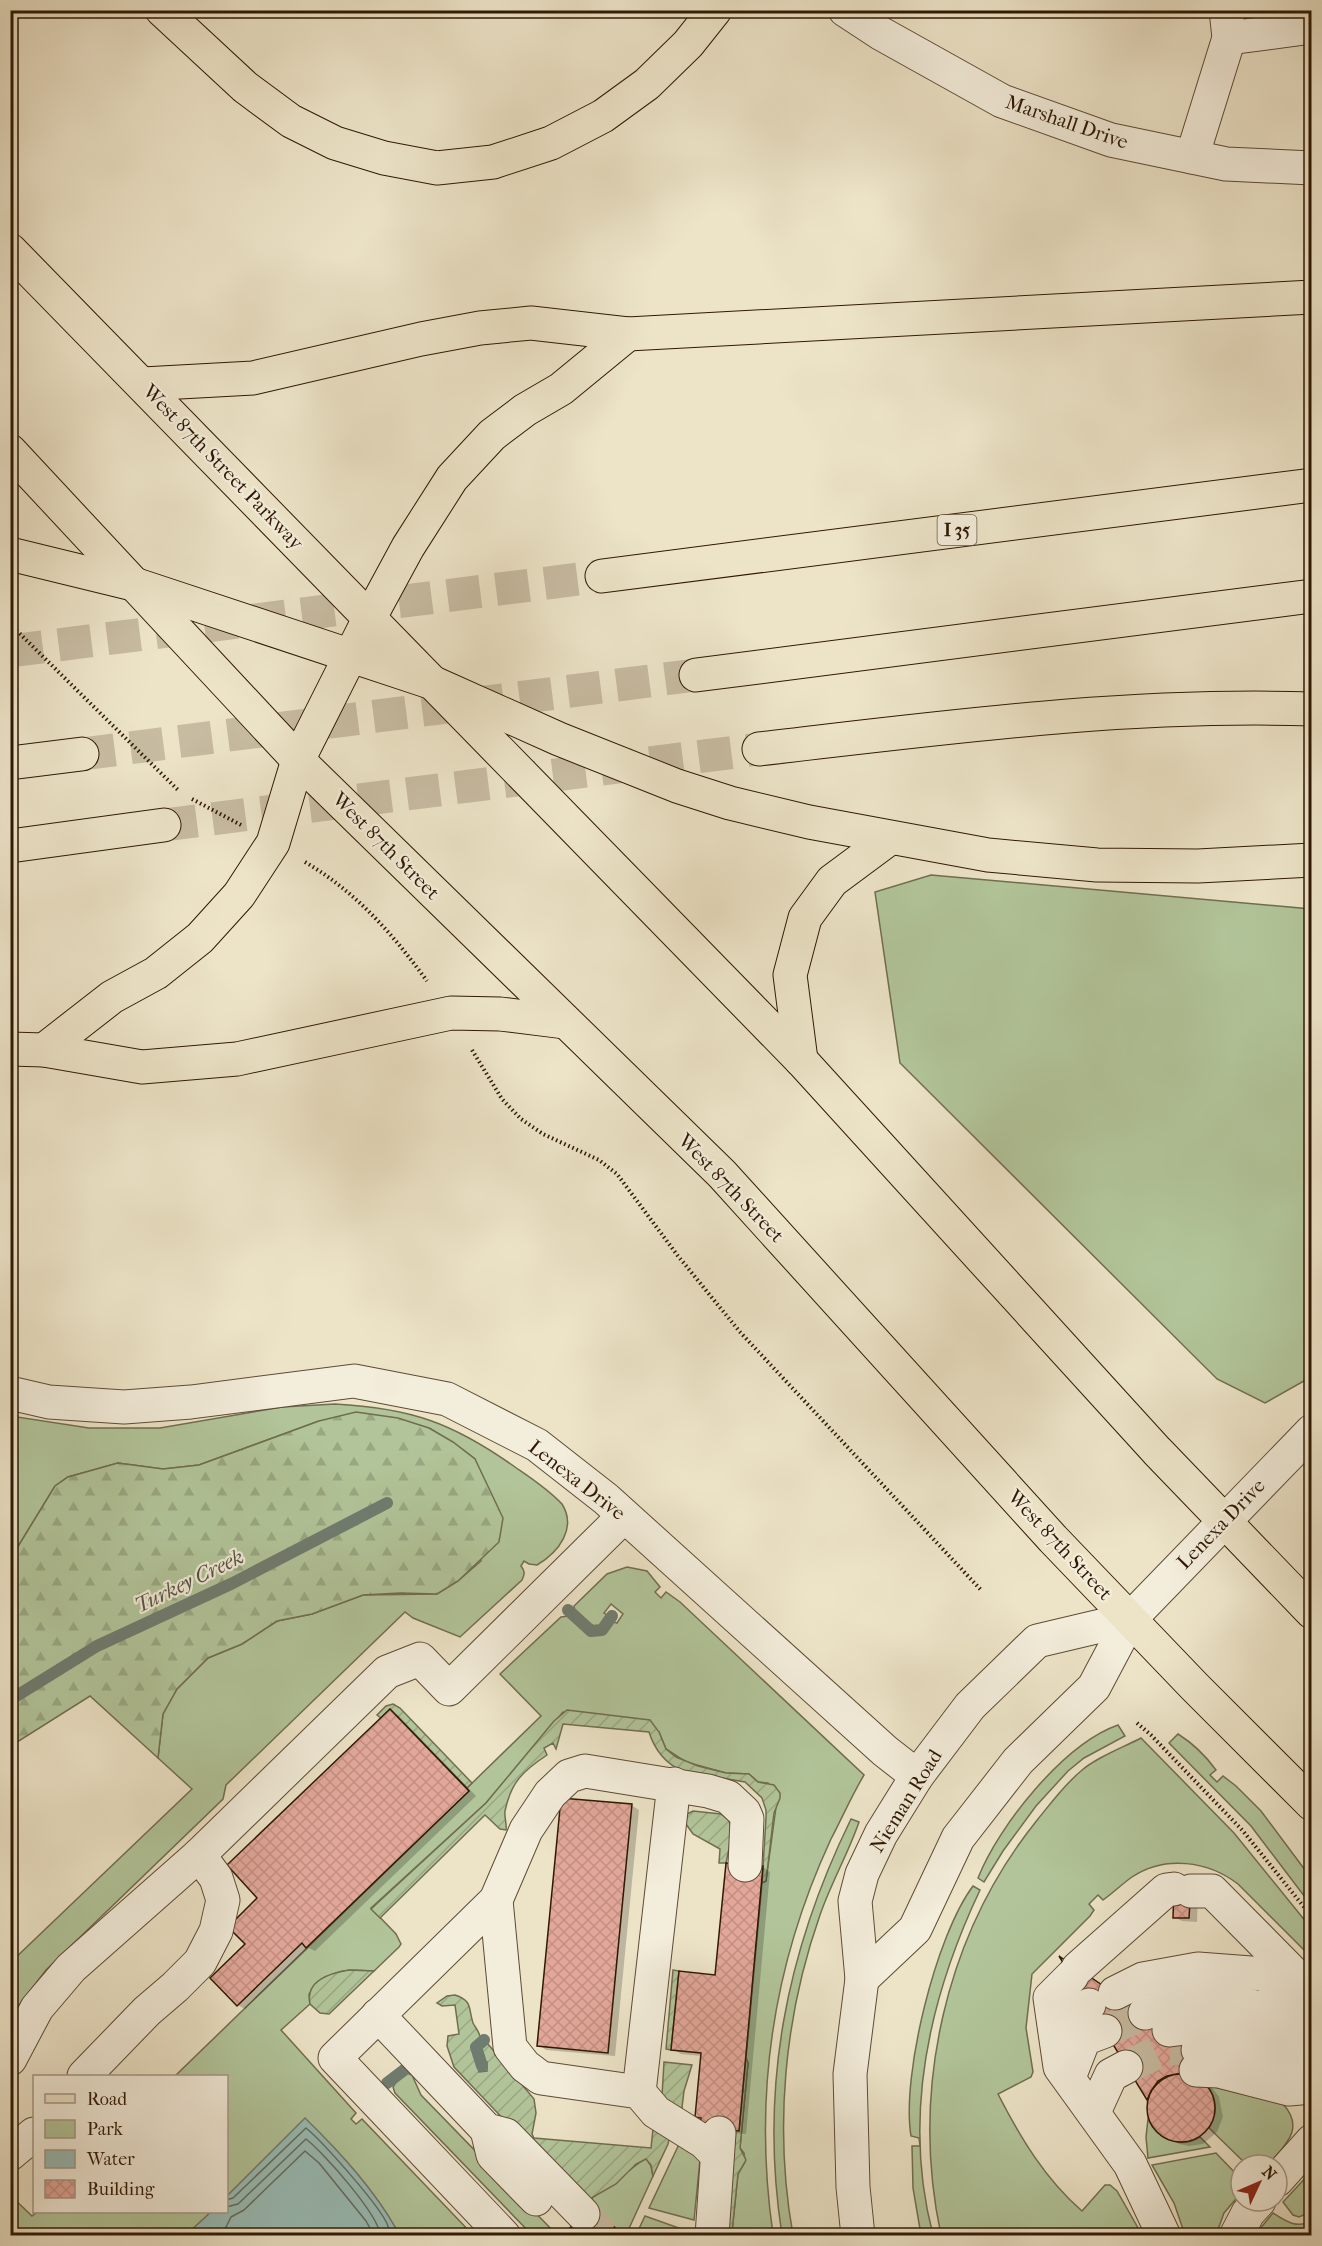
<svg xmlns="http://www.w3.org/2000/svg" width="1322" height="2246" font-family="'IM FELL French Canon',serif">
	<defs>
		<pattern id="forest-firs" width="22" height="20" patternUnits="userSpaceOnUse" patternTransform="scale(1.5)"><rect width="22" height="20" fill="#b2c59a"/><path d="M5 1l3.5 6h-7zM16 11l3.5 6h-7z" fill="#99a883"/></pattern>
		<pattern id="garden-furrows" width="10" height="10" patternUnits="userSpaceOnUse" patternTransform="scale(1.5)"><rect width="10" height="10" fill="#b2c59a"/><path d="M-1 1l2-2M0 10L10 0M9 11l2-2" fill="none" stroke="#99a883"/></pattern>
		<pattern id="building-cross-hatch" width="8" height="8" patternUnits="userSpaceOnUse" patternTransform="scale(1.5)"><rect width="8" height="8" fill="#e2a799"/><path d="M0 0l8 8M0 8l8-8" fill="none" stroke="#c28f82"/></pattern>
	</defs>
	<rect width="100%" height="100%" fill="#ede4c8"/>
	<filter id="stains"><feTurbulence type="fractalNoise" baseFrequency=".00333" numOctaves="4"/><feColorMatrix values="0 0 0 0 .2 0 0 0 0 .09 0 0 0 0 .02 0 0 0 .5 -.17"/></filter>
	<radialGradient id="worn" r=".72"><stop offset=".6" stop-color="#630" stop-opacity="0"/><stop offset="1" stop-color="#630" stop-opacity=".3"/></radialGradient>
	<!-- green -->
	<g fill="#b2c59a" stroke="#706e4f" stroke-width="1.5">
		<path d="M931,875L1311,909V1377L1265,1403L1217,1379L900,1063L875,892Z"/>
		<path d="M335,1404C411,1408 453,1423 515,1467C531,1478 548,1489 562,1504C577,1528 559,1552 537,1565L529,1564L524,1561L521,1566C525,1571 525,1574 522,1580L460,1637L413,1618L405,1612L226,1785L223,1799L46,1970L20,2004L11,2021V1962L192,1789L158,1758L163,1714L177,1689L208,1658L242,1644L277,1621L312,1614L363,1595L437,1594L458,1581L481,1561L475,1459L453,1442L429,1428L319,1421L199,1465L163,1469L118,1463L68,1477L55,1486L11,1558V1416L89,1428H160L282,1407Z"/>
		<path d="M627,1567L647,1571L660,1587L655,1592L661,1598L666,1592L680,1602L864,1775C852,1795 842,1818 831,1839C772,1966 753,2096 773,2234L732,2232L738,2174L745,2162L744,2153L740,2148L748,2063L746,2058L762,1883L766,1881L776,1807L768,1783L758,1782L749,1774L726,1773L686,1762L666,1749L659,1732L563,1712L486,1803L371,1908L396,1934L401,1944L399,1947L374,1971C339,1969 334,1969 309,1994L310,2004L281,2030L356,2113L351,2119L356,2124L362,2119L473,2235H393L395,2227C372,2187 339,2151 305,2119L227,2196L226,2076H175L469,1791L467,1788L541,1716L500,1674L561,1617L568,1616C588,1633 590,1645 614,1622L617,1623L623,1614L611,1604L604,1613L607,1615L601,1626L594,1629C586,1625 574,1616 574,1606L607,1574Z"/>
		<path d="M1118,1725L1125,1736L1084,1758L1068,1771L1036,1806L1003,1851L984,1882L978,1878C999,1825 1064,1744 1118,1725Z"/>
		<path d="M1178,1734C1194,1744 1205,1755 1216,1770L1210,1775L1217,1782L1223,1776L1236,1786L1261,1811L1311,1878V1905L1251,1826L1169,1743Z"/>
		<path d="M1141,1738L1234,1833L1311,1928V1957L1238,1884C1208,1861 1165,1855 1132,1877C1122,1884 1113,1893 1103,1900L1098,1895L1089,1904L1094,1910L1090,1916L1032,1974L1026,2028L1033,2072L1031,2077L998,2094C1020,2137 1045,2179 1082,2211L1105,2185H1110L1117,2191L1142,2235H941C910,2090 945,1934 1038,1819C1051,1803 1065,1784 1081,1771C1097,1757 1122,1748 1141,1738Z"/>
		<path d="M851,1819L859,1822C848,1854 831,1883 820,1915C784,2017 774,2129 793,2235H782C759,2088 786,1952 851,1819Z"/>
		<path d="M973,1886L980,1890C929,1998 902,2117 933,2235H921L913,2188L912,2146H920L919,2138L911,2136C901,2076 936,1935 973,1886Z"/>
		<path d="M407,2073L412,2075L421,2095L557,2235H532L395,2093L393,2087L398,2079Z"/>
		<path d="M1207,2085L1283,2104C1306,2129 1284,2146 1268,2165H1247L1209,2128C1218,2113 1217,2099 1207,2085Z"/>
		<path d="M1148,2119C1158,2140 1180,2149 1200,2137L1210,2147L1148,2158L1146,2137Z"/>
		<path d="M681,2140L700,2160L694,2220L649,2208Z"/>
		<path d="M1216,2153L1240,2178L1241,2193L1224,2213L1216,2235H1185L1174,2203L1152,2165Z"/>
		<path d="M646,2158L651,2166L653,2176L626,2235H622L590,2201L593,2197C611,2185 629,2170 646,2158Z"/>
		<path d="M1311,2172V2212L1299,2217L1293,2215L1283,2202Z"/>
		<path d="M10,2195L32,2216L37,2212H211L186,2235H11Z"/>
		<path d="M1273,2213C1287,2222 1296,2228 1311,2222V2235L1254,2236Z"/>
		<path d="M645,2216L693,2233V2235H636Z"/>
	</g>
	<!-- forest -->
	<path fill="url(#forest-firs)" stroke="#706e4f" stroke-width="1.5" d="M356,1412L398,1418L429,1428L453,1442L475,1459L503,1518L499,1542L458,1581L437,1594L400,1593L363,1595L312,1614L277,1621L242,1644L208,1658L177,1689L163,1714L158,1758L90,1696L11,1746V1558L55,1486L68,1477L118,1463L163,1469L199,1465L319,1421Z"/>
	<!-- garden -->
	<g fill="url(#garden-furrows)" stroke="#706e4f" stroke-width="1.5">
		<path d="M393,1704L400,1708L472,1783L467,1788L390,1709L381,1718L377,1715L386,1706Z"/>
		<path d="M567,1710L650,1720L659,1732L666,1749L676,1757L698,1766L726,1773L749,1774L758,1782L774,1785L780,1793V1798L774,1813L766,1881L762,1883L766,1818V1810L762,1798L745,1782L682,1771C665,1763 655,1751 649,1732L563,1724L556,1749L553,1743L544,1748L547,1755C523,1771 511,1782 505,1811C504,1817 507,1823 506,1830L500,1829L485,1815L380,1918L371,1909L486,1803L554,1721Z"/>
		<path d="M693,1811L721,1814L729,1820L732,1834L726,1863H719L720,1849L693,1834L686,1824L687,1814Z"/>
		<path d="M349,1970L374,1971L329,2014L320,2013L310,2004C305,1980 331,1973 349,1970Z"/>
		<path d="M673,1970L679,1971L671,2050L666,2049Z"/>
		<path d="M455,1995C473,2001 468,2008 473,2023C475,2027 480,2033 480,2037C480,2039 476,2044 474,2045L479,2062V2072L487,2071V2062H482L479,2049L485,2044H488L534,2099L536,2113L532,2134L534,2138L651,2148L653,2129L670,2135L668,2144L653,2176L651,2165L646,2159L636,2164L616,2184L593,2197L585,2205L454,2067L447,2046L448,2036L459,2034L455,2005L442,2006L437,2003L447,1996Z"/>
		<path d="M746,2058L748,2063L740,2148L746,2160L738,2174L732,2232L726,2231L736,2130H739Z"/>
		<path d="M664,2062L692,2065L684,2091L681,2116L662,2096Z"/>
	</g>
	<!-- water -->
	<path fill="#99beb8" stroke="#6f7c70" stroke-width="1.5" d="M305,2118C339,2151 372,2187 395,2227L393,2235H186L211,2212H226L227,2196Z"/>
	<!-- shadow -->
	<g fill="#0003">
		<path d="M390,1711L398,1715L476,1796L315,1951L309,1948L245,2009L238,2005L247,1944L259,1898Z"/>
		<path d="M631,1805L639,1810L615,2056L546,2050L539,2045Z"/>
		<path d="M763,1867L770,1872L746,2134L710,2131L703,2120L697,2116L702,2056L681,2054L673,2049L717,1977Z"/>
		<path d="M1198,1891L1197,1922L1182,1921L1174,1917Z"/>
		<path d="M1064,1960L1213,2089L1219,2097L1223,2117L1217,2132L1203,2144L1189,2146L1179,2144L1161,2134L1154,2127L1148,2112V2100Z"/>
		<path d="M592,2207L600,2211L622,2234L621,2236H564Z"/>
	</g>
	<g fill="none" stroke-linecap="round" stroke-linejoin="round">
		<!-- shore -->
		<g stroke="#646b5e" stroke-width="1.5">
			<path d="M226,2200L233,2198L306,2128C322,2141 382,2208 388,2226C388,2228 388,2233 387,2236"/>
			<path d="M226,2207L238,2204L306,2139C322,2151 381,2217 380,2236"/>
			<path d="M218,2236L226,2227L231,2217L244,2210L305,2151L319,2163L366,2221L371,2230V2236"/>
		</g>
		<!-- stream -->
		<g stroke="#6f7c70" stroke-width="12">
			<path d="M568,1610L591,1631L602,1630L612,1616"/>
			<path d="M10,1700L97,1646L233,1583L387,1503"/>
			<path d="M482,2066L476,2047L484,2040"/>
			<path d="M387,2083L408,2067"/>
		</g>
	</g>
	<!-- building -->
	<g fill="url(#building-cross-hatch)" stroke="#2f1804" stroke-width="1.5">
		<path d="M390,1709L469,1791L306,1948L302,1943L237,2006L210,1978L245,1944L228,1927L257,1898L227,1865Z"/>
		<path d="M561,1798L632,1804L608,2053L537,2046Z"/>
		<path d="M726,1863L763,1866L739,2131L700,2127L701,2118L695,2117L701,2053L671,2050L679,1971L715,1975Z"/>
		<path d="M1174,1884L1191,1886L1189,1918H1173Z"/>
		<path d="M1059,1956L1178,2036L1198,2045L1182,2073L1167,2076L1158,2081L1151,2091L1147,2100Z"/>
		<circle cx="1181" cy="2108" r="34"/>
		<path d="M592,2205L616,2229L609,2236H562Z"/>
	</g>
	<g fill="none" stroke-linecap="round" stroke-linejoin="round">
		<!-- minor-tunnel -->
		<g stroke="#c7bba1" stroke-width="33" stroke-dasharray="33 16" stroke-linecap="butt">
			<path d="M1105,2031L1145,2013"/>
			<path d="M1126,2067L1167,2048L1198,2050"/>
			<path d="M583,2214L604,2236"/>
		</g>
		<!-- highway-tunnel -->
		<g stroke="#c7bba1" stroke-width="33" stroke-dasharray="33 16" stroke-linecap="butt">
			<path d="M10,651L602,576"/>
			<path d="M82,754L696,675"/>
			<path d="M164,825L759,749"/>
		</g>
		<!-- minor casing -->
		<g stroke="#5e4b35" stroke-width="35">
			<g id="minor">
				<path d="M845,10L880,33L1002,101L1111,140L1226,164L1312,168"/>
				<path d="M1229,38L1312,27"/>
				<path d="M1192,157L1229,38L1226,10"/>
				<path d="M10,1393L49,1402L124,1407L191,1402L354,1381L447,1399L537,1445L606,1499L885,1751L917,1776"/>
				<path d="M1191,1891H1212L1304,1984"/>
				<path d="M496,1900L510,2047L525,2066L541,2078L639,2092L656,2112L704,2142L717,2155"/>
				<path d="M1078,1968L1166,1890L1174,1889"/>
				<path d="M1072,1976L1050,1998L1060,2067L1130,2164L1164,2236"/>
				<path d="M862,1979L915,1929L958,1838L1018,1761L1094,1687L1130,1619L1312,1431"/>
				<path d="M1115,1993L1143,1979L1198,1969L1264,1974L1312,2011"/>
				<path d="M1145,2013L1169,2005L1226,1999L1281,2014L1312,2031"/>
				<path d="M378,2015L487,2130L506,2135L583,2214"/>
				<path d="M1169,2030C1217,2022 1256,2029 1301,2044"/>
				<path d="M1198,2050C1236,2048 1274,2059 1312,2065"/>
				<path d="M1062,2054L1069,2017L1089,2005"/>
				<path d="M10,2059L37,2008L71,1968L199,1855L387,1672L420,1659L449,1689L624,1516"/>
				<path d="M1196,2070L1219,2071L1289,2089L1312,2087"/>
				<path d="M1070,2075L1084,2039L1105,2031"/>
				<path d="M84,2076L147,2011L175,1987L200,1962L216,1931L223,1900L216,1878L199,1855"/>
				<path d="M639,2092L674,1784"/>
				<path d="M1094,2112L1111,2075L1126,2067"/>
				<path d="M487,2130L493,2155L536,2199"/>
				<path d="M10,2154L34,2134"/>
				<path d="M1277,2180L1312,2141"/>
				<path d="M504,2236L335,2058L496,1900L526,1830L550,1794L569,1776L585,1771L708,1791L728,1797L744,1812L747,1819L745,1865"/>
				<path d="M712,2236L719,2133"/>
				<path d="M858,2236L853,2187L850,2074L862,1979L855,1901L862,1874L881,1834L917,1776L970,1706L1037,1641L1130,1619"/>
				<path d="M1236,2236L1248,2213L1259,2201"/>
			</g>
		</g>
		<!-- major casing -->
		<g stroke="#2f1804" stroke-width="35">
			<g id="major">
				<path d="M162,10L245,87L291,121L335,143L384,158L437,168L493,162L551,143L603,116L647,84L688,44L715,10"/>
				<path d="M10,250L801,1060L1157,1451L1312,1612"/>
				<path d="M10,451L298,760L722,1174L1053,1539L1195,1687L1312,1804"/>
			</g>
		</g>
		<!-- highway casing -->
		<g stroke="#2f1804" stroke-width="35">
			<g id="highway">
				<path d="M143,384L253,378L421,339L480,328L531,323L628,334L1312,297"/>
				<path d="M10,554L137,585L436,684L559,739L677,786L730,803L809,822L988,855L1097,865L1198,866L1312,860"/>
				<path d="M602,576L1312,485"/>
				<path d="M696,675L1312,596"/>
				<path d="M759,749C942,728 1126,703 1312,709"/>
				<path d="M10,763L82,754"/>
				<path d="M10,846L164,825"/>
				<path d="M10,1049L44,1050L142,1067L237,1059L451,1013L500,1014L565,1022"/>
				<path d="M44,1050L112,997L156,973L200,938L239,895L273,843L298,760L369,619L408,547L452,478L492,435L525,410L561,389L628,334"/>
				<path d="M801,1060L790,975L805,918L832,881L890,838"/>
			</g>
		</g>
		<!-- path -->
		<g stroke="#2f1804" stroke-width="4" stroke-dasharray="1.5 3" stroke-linecap="butt">
			<path d="M10,624L178,790"/>
			<path d="M192,799L241,825"/>
			<path d="M305,862C356,892 392,933 427,981"/>
			<path d="M472,1050L502,1099L521,1119L543,1134L599,1160L617,1174L678,1256L740,1332L981,1590"/>
			<path d="M1137,1723L1151,1735L1243,1831L1312,1917"/>
		</g>
		<!-- minor -->
		<use href="#minor" stroke="#f3eddb" stroke-width="33"/>
		<!-- major -->
		<use href="#major" stroke="#ede4c8" stroke-width="33"/>
		<!-- highway -->
		<use href="#highway" stroke="#ede4c8" stroke-width="33"/>
	</g>
	<g text-anchor="middle" dominant-baseline="central" stroke-width="4.5" stroke-linejoin="round" paint-order="stroke">
		<!-- shield labels -->
		<rect fill="#f3eddb" stroke="#6a5844" stroke-width="1.5" x="937.5" y="515" width="39" height="30" rx="4.5"/>
		<g font-size="18" font-weight="bold" fill="#2f1804">
			<text x="957" y="530">I 35</text>
		</g>
		<!-- street labels -->
		<g font-size="20" fill="#2f1804" stroke="#f3eddb">
			<text transform="translate(1067 122) rotate(19)">Marshall Drive</text>
			<text transform="translate(223 467) rotate(46)">West 87th Street Parkway</text>
			<text transform="translate(386 846) rotate(45)">West 87th Street</text>
			<text transform="translate(731 1188) rotate(46)">West 87th Street</text>
			<text transform="translate(577 1480) rotate(38)">Lenexa Drive</text>
			<text transform="translate(1221 1524) rotate(-46)">Lenexa Drive</text>
			<text transform="translate(1060 1545) rotate(47)">West 87th Street</text>
			<text transform="translate(906 1801) rotate(-58)">Nieman Road</text>
		</g>
		<!-- water labels -->
		<g font-size="21" font-style="italic" fill="#545243" stroke="#f3eddb">
			<text transform="translate(189 1581) rotate(-26)">Turkey Creek</text>
		</g>
	</g>
	<!-- margin -->
	<rect width="1322" height="2246" fill="none" stroke="#ede4c8" stroke-width="36"/>
	<rect x="12" y="12" width="1298" height="2222" fill="none" stroke="#2f1804" stroke-width="3"/>
	<rect x="18" y="18" width="1286" height="2210" fill="none" stroke="#2f1804" stroke-width="1.5"/>
	<!-- legend -->
	<rect x="33" y="2075" width="195" height="138" fill="#f3eddb" stroke="#a59885" stroke-width="1.5"/>
	<rect x="45" y="2094" width="30" height="9" fill="#ede4c8" stroke="#a59885" stroke-width="1.5"/>
	<text x="87" y="2105" font-size="18" fill="#2f1804">Road</text>
	<rect x="45" y="2120" width="30" height="18" fill="#b2c59a" stroke="#a59885" stroke-width="1.5"/>
	<text x="87" y="2135" font-size="18" fill="#2f1804">Park</text>
	<rect x="45" y="2150" width="30" height="18" fill="#99beb8" stroke="#a59885" stroke-width="1.5"/>
	<text x="87" y="2165" font-size="18" fill="#2f1804">Water</text>
	<rect x="45" y="2180" width="30" height="18" fill="url(#building-cross-hatch)" stroke="#a59885" stroke-width="1.5"/>
	<text x="87" y="2195" font-size="18" fill="#2f1804">Building</text>
	<!-- north arrow -->
	<g transform="translate(1259 2183) rotate(46)"><circle r="28" fill="#f3eddb" stroke="#a59885" stroke-width="1.5"/>
	<path d="M0-4.5L10 22L0 15L-10 22Z" fill="#8f2418"/>
	<text y="-9" font-size="16" font-weight="bold" text-anchor="middle" fill="#2f1804">N</text>
	</g>
	<rect width="100%" height="100%" filter="url(#stains)"/>
	<rect width="100%" height="100%" fill="url(#worn)"/>
</svg>
